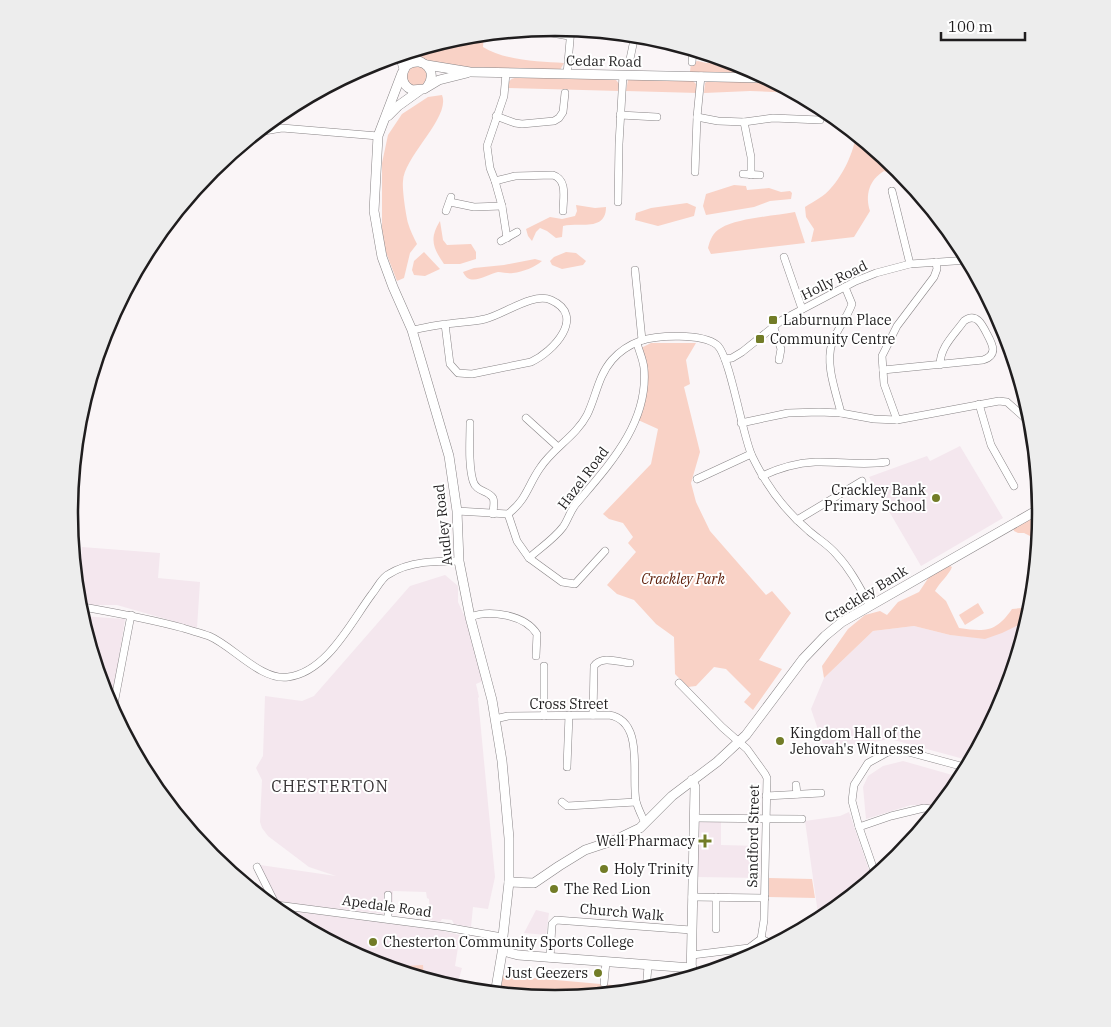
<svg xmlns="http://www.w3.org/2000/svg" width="1111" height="1027" font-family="'IBM Plex Serif',serif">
	<rect width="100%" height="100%" fill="#faf5f7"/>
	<!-- built -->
	<g fill="#f4e7ee">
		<path d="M960,446L1003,518L921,566L869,477L927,456L930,461Z"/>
		<path d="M82,547L160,553L158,578L200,582L197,628L117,605H78Z"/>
		<path d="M445,575L458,586V602L467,622L483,681L476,684L479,697L478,698L495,877L488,909L473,907L471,927L454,924L452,920L442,919L440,922L430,920L429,899L427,898L426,892L393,891V915L279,902L260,865L336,876L309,867L268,836L262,828L260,822L262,780L256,768L263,756L265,696L302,701L314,696L410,586Z"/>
		<path d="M81,616L125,619L113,696L105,695Z"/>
		<path d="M1026,620H1029L1004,700L971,761L890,739L825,750L811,709L824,678L873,631L914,626L950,635L985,638Z"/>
		<path d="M903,761L963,778L940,807L934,805H911L866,819L863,787L868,776L883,766Z"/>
		<path d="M849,812L872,879L819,921L805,821L840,816Z"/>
		<path d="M698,820L721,821V845L760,846V878L697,877Z"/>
		<path d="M536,910L549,913L546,935L524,933Z"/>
		<path d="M293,911L439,930L460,935L455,966L462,968L456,989L369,962L292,921Z"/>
	</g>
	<!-- green -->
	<g fill="#f9d2c6">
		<path d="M484,34L483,47C503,60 539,62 564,63L560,70C523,69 440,75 412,52L461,37Z"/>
		<path d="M698,61L706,63H716V66L742,65L752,70L749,73L690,72L691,62Z"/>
		<circle cx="417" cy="76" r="11"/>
		<path d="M521,77L612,78L616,80L620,85V91L507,88C509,79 511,78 521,77Z"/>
		<path d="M632,79L692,80L699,87L698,93L626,91L628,80Z"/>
		<path d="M708,81H773L796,93L750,91L704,93L705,83Z"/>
		<path d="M442,95C451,117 404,156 403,181C402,190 406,215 408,223C410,230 414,238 417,244L410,253L404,278L397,281L385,250L382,231V163L388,135L402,114L428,97Z"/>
		<path d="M856,134L899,170L908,181L884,171C869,180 865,195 870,211L854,237L811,242L814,229L806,217L805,207C814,201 825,196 831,188C843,175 854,152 856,134Z"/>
		<path d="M734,185L746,186L747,190L769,188L781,192L790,191L792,193L791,199L770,201L754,207L706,215L703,206L706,194Z"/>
		<path d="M687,203L696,207L694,216L658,226L635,220L636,213L651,208Z"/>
		<path d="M576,205L595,208L606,207C606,232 579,222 563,226L562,237L556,238L547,231L540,228L536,232L532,241L528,236L526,229L550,217L562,219L575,216L577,211Z"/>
		<path d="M795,212L805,243L711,254L708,248C710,240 713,232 721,228C738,218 774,216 795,212Z"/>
		<path d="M440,221L443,240L447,245L471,244L476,252V259L460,264H444C433,248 429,239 440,221Z"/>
		<path d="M424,252L440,269L425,276L414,275L412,270L414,261Z"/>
		<path d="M566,252L576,253L586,261L583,265L562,269L552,265L550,261L554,257Z"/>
		<path d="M535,259L542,261C535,267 523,272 513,273C508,274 503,272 498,272C487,274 470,288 463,272L474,268L504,265Z"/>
		<path d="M651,343H696L686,360L690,384L684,387L700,452L691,483L696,502L710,531L766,595L772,591L791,613L759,660L782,669L753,710L744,702L751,694L726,669L714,667L696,686L688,687L675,674L674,637L656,624L634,600L617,594L607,585L636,552L628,543L633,537L623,523L609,519L603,514L651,464L658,429L638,420L642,405L641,348Z"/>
		<path d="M1041,511L1039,538L1036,539L1024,533H1018L1014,531L1013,527Z"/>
		<path d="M948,565L952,567C949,575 940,582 935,591L946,601L959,628C986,632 996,632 1012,609L1032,607L1029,620L1002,633L985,639L950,635L914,626L873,631L824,678L822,666L848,629L865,615L880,611L887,615L898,602L919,592L929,577Z"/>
		<path d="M978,603L984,613L965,625L959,615Z"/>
		<path d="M769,878L812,879L815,898L769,897Z"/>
		<path d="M423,965L424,979L384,967Z"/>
		<path d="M501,975L623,986L622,993L555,999L498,994Z"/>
	</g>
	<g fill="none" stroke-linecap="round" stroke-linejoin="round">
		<!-- street casing -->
		<g stroke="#888486" stroke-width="8">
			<g id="street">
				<path d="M534,30L569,36"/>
				<path d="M624,34L635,36"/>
				<path d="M693,55H701"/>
				<path d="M630,59L635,35"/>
				<path d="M692,62L693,50"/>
				<path d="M506,73L504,96L487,146L490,168L495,181L502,206L507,238"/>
				<path d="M567,74L571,29"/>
				<path d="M620,115L657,117"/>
				<path d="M496,116L515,123L522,124L554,121L559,118L563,112L565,93"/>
				<path d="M697,117L718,121L744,122L773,118L820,120"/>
				<path d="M744,122L751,157V175"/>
				<path d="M258,132L282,128L378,136"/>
				<path d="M695,172L697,117L701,76"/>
				<path d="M743,174L760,175"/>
				<path d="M495,181L515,176L553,175C568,180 563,198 563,211"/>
				<path d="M892,191L910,264"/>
				<path d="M450,202L474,207L502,206"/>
				<path d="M618,202L619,144L623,75"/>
				<path d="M446,211L451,197"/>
				<path d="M501,241L517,232"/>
				<path d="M784,257L802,309"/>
				<path d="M635,270L642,340"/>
				<path d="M773,325L781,349L779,360"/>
				<path d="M412,330C424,328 435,325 447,324C459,322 473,322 485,319C503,315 533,292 551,300C587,316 553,352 531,362L472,374L458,373L450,364L445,324"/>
				<path d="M725,359L732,358L742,352L782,320L856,281L876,273L910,264L969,260"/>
				<path d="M883,370L983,360C998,355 993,345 987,334C982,324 976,312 964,321C954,335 940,347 940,365"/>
				<path d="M979,404L991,445L1014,486"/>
				<path d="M841,413C836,392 825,365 832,343C837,329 847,318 852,304L845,287"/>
				<path d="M526,418L558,447"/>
				<path d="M897,420L884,384L882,356L897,326L934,277L937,269L936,262"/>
				<path d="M470,423C470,441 468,464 473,481C476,492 488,490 493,498C495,502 493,509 493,514"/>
				<path d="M741,423L788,413L819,412L841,413L874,419L897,420L999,401L1007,402L1033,425"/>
				<path d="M762,476C779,468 796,463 815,462C839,461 862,466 886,462"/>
				<path d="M697,479L751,454"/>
				<path d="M457,511L508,514C527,499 527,487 540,468C553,448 576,436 587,415C596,397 598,376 612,360C619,352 629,345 640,341C657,335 702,333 717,345C730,356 742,434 752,456C766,485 784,510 809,531C818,539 829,545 837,555C851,570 860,588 870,606"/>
				<path d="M508,514L517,541L529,558L562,582L575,584L605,551"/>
				<path d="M797,520L862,481"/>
				<path d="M529,558C540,548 554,539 563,527C568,520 570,511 576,504C609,465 649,423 644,368C643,359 639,351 637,343"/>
				<path d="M79,608L83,607C117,613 150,619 183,628C192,631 201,633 209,636C233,646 261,681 288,677C327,672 351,622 372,594C377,588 382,577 389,574C410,561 436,561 459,561"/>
				<path d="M470,617C490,609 525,615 537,634L536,656"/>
				<path d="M679,683L722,727L747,749L765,774L767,778L764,920L761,939L749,948L692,955"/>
				<path d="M114,704L131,615"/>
				<path d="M593,715L594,666C602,655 618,662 630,663"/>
				<path d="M544,716V666"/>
				<path d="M495,719L508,716L609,715C645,721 631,775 636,801C638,809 642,816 645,823"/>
				<path d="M567,767L569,715"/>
				<path d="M796,785L797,794"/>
				<path d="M766,796L821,793"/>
				<path d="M562,802L567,806L636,802"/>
				<path d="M694,818L802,819"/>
				<path d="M859,827L891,816L924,808L938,810"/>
				<path d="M257,867L276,905"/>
				<path d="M876,876L859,827L852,801L854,785L868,763L888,752L901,750L968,768"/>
				<path d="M388,895V919"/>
				<path d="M692,897L765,898"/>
				<path d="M716,897V929"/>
				<path d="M269,904L446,927L502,937"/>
				<path d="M761,939L774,945"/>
				<path d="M550,958L552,924L556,920L691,930"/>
				<path d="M604,983L606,962"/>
				<path d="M646,991L648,966"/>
			</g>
		</g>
		<!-- secondary casing -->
		<g stroke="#888486" stroke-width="10">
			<g id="secondary">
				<path d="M408,53L413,58L421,62"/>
				<path d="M400,55L404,69"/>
				<path d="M427,65L470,72L767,78"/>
				<path d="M402,73L378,136L374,211L382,257L393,287L412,330L449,456L457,511L459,561L470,617L492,700L502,761L509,838V882L502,945L507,952L518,955L692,968"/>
				<path d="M427,87C439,72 424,55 407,65C400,74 401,85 412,90L424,89L439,80L467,73"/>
				<path d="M388,116L398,106L419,91"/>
				<path d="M509,882L534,883L559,866L585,850L615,840L640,828L672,796L717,762L746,735L803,659L825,636L842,622L1041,508"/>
				<path d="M691,978L695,787L692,780"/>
				<path d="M495,994L503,947"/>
			</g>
		</g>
		<!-- street -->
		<use href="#street" stroke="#fff" stroke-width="7"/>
		<!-- secondary -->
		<use href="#secondary" stroke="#fff" stroke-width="9"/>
	</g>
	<!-- markers -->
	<g fill="#727c27" stroke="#fff" stroke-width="2">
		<rect x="768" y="315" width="10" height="10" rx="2.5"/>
		<rect x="755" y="334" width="10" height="10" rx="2.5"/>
		<circle cx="936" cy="498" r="5"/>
		<circle cx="780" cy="741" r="5"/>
		<path d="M702.5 833.5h5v5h5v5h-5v5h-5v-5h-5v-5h5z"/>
		<circle cx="604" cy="869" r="5"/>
		<circle cx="554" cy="889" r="5"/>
		<circle cx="373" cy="942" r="5"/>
		<circle cx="598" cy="973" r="5"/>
	</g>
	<g text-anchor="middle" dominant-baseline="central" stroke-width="4" stroke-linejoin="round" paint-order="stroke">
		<!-- street labels -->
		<g font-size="14" fill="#1f1d1e" stroke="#fff">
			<text transform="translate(604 61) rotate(1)">Cedar Road</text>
			<text transform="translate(834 280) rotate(-26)">Holly Road</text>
			<text transform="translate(583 478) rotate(-53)">Hazel Road</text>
			<text transform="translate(443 525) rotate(-96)">Audley Road</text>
			<text transform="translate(866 594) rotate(-32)">Crackley Bank</text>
			<text x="569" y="704">Cross Street</text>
			<text transform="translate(753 836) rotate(-89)">Sandford Street</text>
			<text transform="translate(387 906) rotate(8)">Apedale Road</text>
			<text transform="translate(622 912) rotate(5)">Church Walk</text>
		</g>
		<!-- poi labels -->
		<g font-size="14" fill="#1f1d1e" stroke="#fff" text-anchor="start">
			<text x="783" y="320">Laburnum Place</text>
			<text x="770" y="339">Community Centre</text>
			<text x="926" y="490" text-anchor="end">Crackley Bank<tspan x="926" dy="16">Primary School</tspan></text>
			<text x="790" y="733">Kingdom Hall of the<tspan x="790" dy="16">Jehovah's Witnesses</tspan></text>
			<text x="695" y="841" text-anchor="end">Well Pharmacy</text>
			<text x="614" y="869">Holy Trinity</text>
			<text x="564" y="889">The Red Lion</text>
			<text x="383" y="942">Chesterton Community Sports College</text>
			<text x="588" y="973" text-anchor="end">Just Geezers</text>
		</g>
		<!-- park labels -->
		<g font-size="14" font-style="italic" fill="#61230e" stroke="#fff">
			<text x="683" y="579">Crackley Park</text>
		</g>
		<!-- quarter labels -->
		<g font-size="16" letter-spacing="1" fill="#393537" stroke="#fff">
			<text x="330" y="786">CHESTERTON</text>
		</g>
	</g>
	<!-- crop -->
	<path d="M0 0H1111V1027H0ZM78 513a477 477 0 1 1 954 0a477 477 0 1 1-954 0Z" fill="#ededed" fill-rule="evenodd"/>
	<path fill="none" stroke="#1f1d1e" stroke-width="2.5" d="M78 513a477 477 0 1 1 954 0a477 477 0 1 1-954 0Z"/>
	<!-- scale -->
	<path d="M941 32v8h84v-8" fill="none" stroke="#1f1d1e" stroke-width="2.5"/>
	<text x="948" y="32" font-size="15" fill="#1f1d1e" stroke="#ffffff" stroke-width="4" paint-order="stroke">100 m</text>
</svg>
